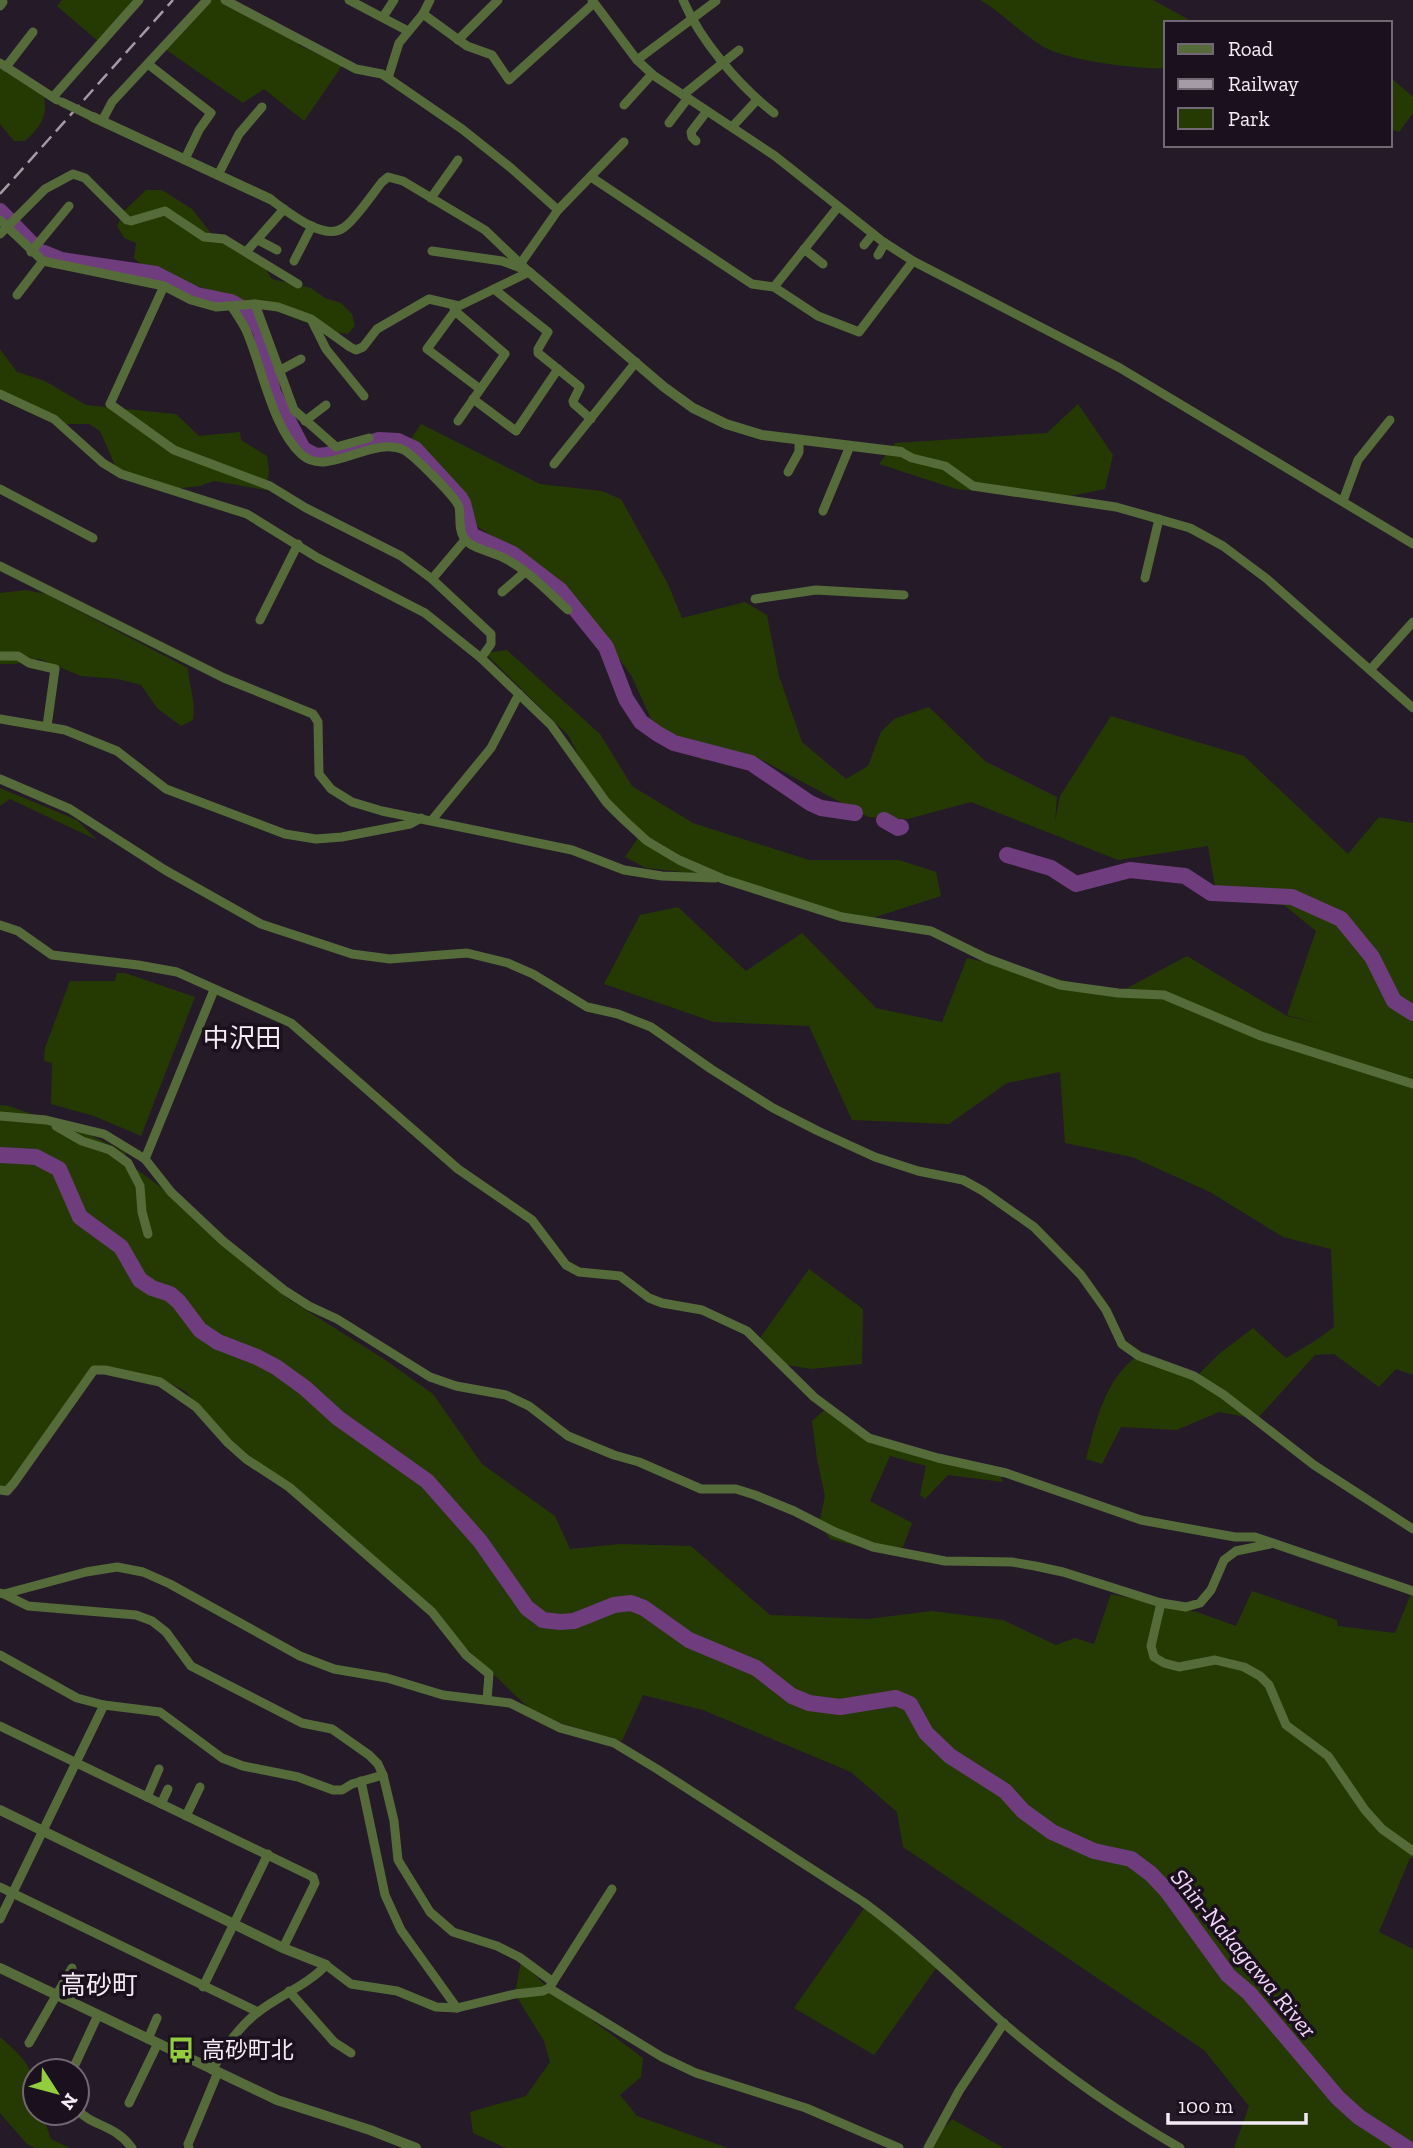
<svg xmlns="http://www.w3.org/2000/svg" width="1413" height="2148" font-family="'Zilla Slab','Noto Sans JP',serif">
	<rect width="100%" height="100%" fill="#251a28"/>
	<!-- green -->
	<g fill="#253a03">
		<path d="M62,0H133L98,41L57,6Z"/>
		<path d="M212,0H223L298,42L299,45L342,66L304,121L264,89L243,103L165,49Z"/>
		<path d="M980,0H1153L1195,23H1166V68C1139,70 1064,60 1042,46C1020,33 1003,13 980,0Z"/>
		<path d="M0,68L44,97C48,117 39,128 25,141H14L0,124Z"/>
		<path d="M1390,77L1413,97V113L1399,132L1390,129Z"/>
		<path d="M146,190H162L192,209L214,237L256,255L272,279L311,288L325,298L341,303L352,314L355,326L348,334L333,332L293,318L266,305L239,300L224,301L207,289L185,283L168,272L143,266L134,258L136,243L124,238L117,226L124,211Z"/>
		<path d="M0,349L17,372L45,381L86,405L176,414L199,436L240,432L241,440L267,456L269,471L266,490L214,481L200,486L174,489L118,472L100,431L89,424H66L46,411L0,394Z"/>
		<path d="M1078,404L1113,455L1105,489L1056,499L956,489L879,464L895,443L1047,433Z"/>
		<path d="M421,424L540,484L602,491L621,499L668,584L682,618L745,602L767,615L779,676L802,742L846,779L868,766L881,732L894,719L929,707L985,761L1057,797L1055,821L1060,796L1111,716L1244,756L1348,854L1379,817L1413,823V1375L1396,1369L1379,1387L1334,1354L1315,1355L1257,1419L1219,1412L1177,1430L1121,1427L1102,1464L1086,1459C1096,1422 1104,1381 1136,1357L1196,1377L1219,1354L1253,1328L1286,1358L1315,1341L1334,1327L1331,1249L1283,1237L1210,1192L1132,1157L1065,1143L1060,1072L1007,1083L949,1124L852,1120L809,1026L714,1022L604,984L640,915L678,907L746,971L802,933L876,1008L942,1022L967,958L1118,993L1187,956L1287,1016L1322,1024L1287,1015L1316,931L1284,905L1217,899L1208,846L1118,860L971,802L908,819L868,817L760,759L702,760L651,719L632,677L581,604L497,539L473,524L439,465L407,445Z"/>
		<path d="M26,590L46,594L188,668C189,687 196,701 193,720L181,726L157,708L141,685L118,679L81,676L39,659L15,664H0V593Z"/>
		<path d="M507,650L600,734L632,786L693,823L809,860H899L936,872L941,896L863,921L717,876L646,868L625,857L640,835L608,811L568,735L485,653Z"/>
		<path d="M0,788L77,820L97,840L10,799L0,806Z"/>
		<path d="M117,973H125L195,997L141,1136L94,1116L51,1104L52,1063L44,1061L45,1048L70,981H115Z"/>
		<path d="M0,1105L9,1106L84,1132L125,1152L128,1163L158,1185L287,1298L384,1359L433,1394L482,1464L555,1516L570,1549L620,1544L691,1546L770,1615L867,1619L932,1611L1003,1620L1056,1645L1075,1638L1094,1644L1111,1594L1197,1612L1236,1626L1252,1591L1337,1620L1338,1626L1395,1633L1413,1589V1858H1410L1379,1932L1413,1949V2148H1234L1249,2106L1204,2050L903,1847L897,1812L851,1772L703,1710L643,1695L622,1741L537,1716L409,1593L294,1491L246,1459L185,1391L164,1380L122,1369L92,1367L7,1491L0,1487Z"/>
		<path d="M809,1269L863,1309L862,1364L811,1369L787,1365L760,1338Z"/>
		<path d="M826,1409L869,1438L998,1471L1003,1482L948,1475L925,1499L920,1495L926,1466L890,1456L870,1501L912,1523L903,1547L883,1552L830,1539L819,1524L825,1496L817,1459L812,1421Z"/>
		<path d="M865,1907L937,1967L874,2055L794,2008Z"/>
		<path d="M521,1961L545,1985L643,2058L641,2077L620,2095L637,2116L728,2148H506L473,2133L470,2112L526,2096L550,2062L544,2041L515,1994Z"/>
		<path d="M0,2037C32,2065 35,2071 35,2113H42L51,2139L70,2148H35L27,2144L0,2113Z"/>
		<path d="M952,2119L1004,2148H930L933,2140Z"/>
	</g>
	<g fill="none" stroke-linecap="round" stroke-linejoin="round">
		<!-- river -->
		<g stroke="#6f3c7d" stroke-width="16">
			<path d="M0,211L39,251L61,260L156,274L197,295L231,302L249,312L261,332L273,392L303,449L316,456L327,455L379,440L398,441L415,449L460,498L463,503L471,535L513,554L560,590L606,647L626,699L641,722L658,734L674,743L751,763L810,803L821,808L855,813"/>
			<path d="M884,820L898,828L901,827"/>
			<path d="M1007,855L1051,868L1076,884L1130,870L1185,876L1211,893L1292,897L1341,919L1372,957L1394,1001L1413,1013"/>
			<path d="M0,1155L36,1157L59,1169L80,1217L121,1247L140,1280L152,1288L170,1294L179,1302L200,1330L218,1342L257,1357L276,1367L305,1388L338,1418L427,1481L480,1541L527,1608L543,1620L560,1622L574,1621L614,1605L631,1603L644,1608L689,1640L756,1668L792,1696L809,1703L840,1707L896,1698L910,1704L926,1733L950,1756L1005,1791L1023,1811L1052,1832L1094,1851L1131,1859L1151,1874L1167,1891L1228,1975L1249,1993L1338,2098L1359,2117L1407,2148"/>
		</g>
		<!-- minor -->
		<g stroke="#556c3a" stroke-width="9">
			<path d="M225,0L356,69L382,74L462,129L511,168L558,210"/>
			<path d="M349,0L408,31"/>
			<path d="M592,0L637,60L653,75L775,156L882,241L913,261L1120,368L1413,544"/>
			<path d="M683,0C700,40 739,86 774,113"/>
			<path d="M0,6L3,2"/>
			<path d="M423,14L467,46L492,55L509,80L594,3"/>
			<path d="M383,17L394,0"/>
			<path d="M458,40L498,0"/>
			<path d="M637,60L716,1"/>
			<path d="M0,63L57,100"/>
			<path d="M148,64L211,113L199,130L185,159"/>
			<path d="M6,67L33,32"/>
			<path d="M388,78L399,43L423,14L430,0"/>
			<path d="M683,95L739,50"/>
			<path d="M53,97L139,0"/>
			<path d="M624,105L652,74"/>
			<path d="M102,121L112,102L207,0"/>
			<path d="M669,123L688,98"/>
			<path d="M732,127L757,100"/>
			<path d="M696,141L692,137L691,132L707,111"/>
			<path d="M218,175L239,134L262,107"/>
			<path d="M591,177L752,284L774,287L818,316L859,332L913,261"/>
			<path d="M431,198L458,160"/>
			<path d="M0,220L43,261L164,286L191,300L216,307L255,304L278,307L311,319L350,347L356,350L363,347L377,329L429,299L459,306L529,272L485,230L403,181L388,177L382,182C373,193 354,222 343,228C323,242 286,210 270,199"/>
			<path d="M0,234L45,189L73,174L85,178L127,220L131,221L165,211L204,237L224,239L298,284"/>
			<path d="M258,240L277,250"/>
			<path d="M864,245L873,234"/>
			<path d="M804,249L823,264"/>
			<path d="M432,251L502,261L526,270"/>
			<path d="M31,252L69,206"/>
			<path d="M246,252L284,209"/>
			<path d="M878,255L885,243"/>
			<path d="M294,261L312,226"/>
			<path d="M521,263L558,210L624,142"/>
			<path d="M164,286L110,404L174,450L270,486L306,508L401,556L432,579"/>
			<path d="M774,287L838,207"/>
			<path d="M494,289L548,332L538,349V353L580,387L573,401L574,404L591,419"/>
			<path d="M17,295L43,261"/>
			<path d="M255,304L294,410L336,447L369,438"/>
			<path d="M453,305L455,311L505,354L458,421"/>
			<path d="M232,307C237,315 242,322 246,330C262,366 272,428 302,455C328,478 372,435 404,450C414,456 456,497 459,507C461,517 458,529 464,538C472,549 490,551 502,557C527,569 547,591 568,610"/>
			<path d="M455,311L427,349L480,389"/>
			<path d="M312,321L326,349L364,396"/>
			<path d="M279,371L301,359"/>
			<path d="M0,394L54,419L103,463L121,474L247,514L318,558L425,613L481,658L551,725L606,802L624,820L647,841L679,860L723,879L842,917L931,931L986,958L1060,985L1118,993L1164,995L1261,1036L1413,1084"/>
			<path d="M473,399L516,431L558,369"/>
			<path d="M305,421L326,405"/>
			<path d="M901,452L912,458L945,466L973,486L1116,507L1190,528L1223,546L1267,579L1413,708"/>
			<path d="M554,464L636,362"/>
			<path d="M788,472L799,452V440"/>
			<path d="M0,489L93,538"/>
			<path d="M1343,501L1358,460L1390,420"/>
			<path d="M823,511L850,446"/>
			<path d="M465,540L432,579L491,634V644L481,658"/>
			<path d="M0,566L224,678L313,714L318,722L319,774L331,789L352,802L382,811L572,850L624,870L662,876L715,878"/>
			<path d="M1145,578L1159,519"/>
			<path d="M502,592L525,572"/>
			<path d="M755,599L816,590L904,595"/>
			<path d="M260,620L298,544"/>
			<path d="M0,656H18L29,663L55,669L47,726"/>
			<path d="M1370,670L1413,622"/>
			<path d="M0,719L65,730L117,751L166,789L285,834L316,839L342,837L410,824L421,818"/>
			<path d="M0,779L70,809L165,870L261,924L352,954L390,959L467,953L508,963L533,974L587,1007L618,1014L651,1027L711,1069L773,1108L818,1131L875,1157L918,1171L963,1180L983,1191L1034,1227L1081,1275L1106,1310L1122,1344L1139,1356L1194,1376L1224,1395L1314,1465L1413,1529"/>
			<path d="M432,820L491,748L519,694"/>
			<path d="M0,925L18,931L52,955L138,965L177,972L291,1023L458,1169L532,1220L566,1265L579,1272L620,1276L649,1298L662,1303L702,1310L747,1331L814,1397L869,1438L938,1458L1006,1473L1141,1520L1235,1537H1255L1413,1591"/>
			<path d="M0,1116L46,1120L104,1134L145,1159L171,1192L223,1241L284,1290L309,1306L337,1319L430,1377L456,1386L506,1395L529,1406L568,1436L614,1455L639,1462L701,1489H736L755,1495L794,1511L835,1532L873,1547L945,1561L1012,1562L1035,1566L1063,1572L1161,1603L1186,1607L1200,1603L1211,1590L1224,1560L1236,1551L1270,1544"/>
			<path d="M56,1126L82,1141L110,1150L128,1163L140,1186L142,1212L148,1234"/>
			<path d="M145,1159L214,990"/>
			<path d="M0,1490L7,1491L14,1483L94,1370H105L160,1382L196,1407L228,1443L246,1459L289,1487L432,1612L466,1655L489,1674L487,1700"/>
			<path d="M0,1593L4,1594L86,1572L117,1567L143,1572L170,1584L300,1656L334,1669L387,1678L443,1695L510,1703L560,1728L614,1743L657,1769L863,1902C912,1938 956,1981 1001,2021C1055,2068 1118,2112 1180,2148"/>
			<path d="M4,1594L28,1606L136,1615L152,1621L166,1632L191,1666L302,1723L332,1729L369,1755L378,1764L383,1775L394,1821L398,1860L430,1912L453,1932L497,1946L519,1957L553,1982"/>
			<path d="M1161,1603L1151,1646L1154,1657L1164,1663L1179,1667L1215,1660L1244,1667L1260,1676L1269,1685L1286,1725L1328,1756L1365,1810L1382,1829L1413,1851"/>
			<path d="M0,1655L77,1698L104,1705L160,1712L222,1758L243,1766L298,1777L333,1790H342L352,1784L383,1775"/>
			<path d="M0,1726L313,1877L315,1883L283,1948"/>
			<path d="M361,1781L385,1895L401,1930L457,2008"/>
			<path d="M147,1797L159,1769"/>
			<path d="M161,1804L168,1789"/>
			<path d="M186,1816L200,1787"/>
			<path d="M0,1887L258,2012"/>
			<path d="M0,1919L104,1705"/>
			<path d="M203,1987L268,1854"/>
			<path d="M549,1988L662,2057L696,2073L806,2108L899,2148"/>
			<path d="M289,1991L334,2042L351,2053"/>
			<path d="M148,2039L157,2018"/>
			<path d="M29,2043L72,1968"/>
			<path d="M212,2070C225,2049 237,2028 257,2013C278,1996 308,1985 326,1965L351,1984L397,1991L436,2007L457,2008L515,1994L543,1991L549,1988L612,1889"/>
			<path d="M72,2071L98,2015"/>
			<path d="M129,2103L158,2043"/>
			<path d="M77,2109C92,2127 115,2124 132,2148"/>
			<path d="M189,2148L188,2144L191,2137L218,2072"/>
			<path d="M928,2148L959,2091L1004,2023"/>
		</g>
		<!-- tertiary -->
		<g stroke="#556c3a" stroke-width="10">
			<path d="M93,117L270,199"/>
			<path d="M529,272L664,387L693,408L726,424L762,435L901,452"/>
			<path d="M0,1810L283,1948L326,1965"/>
			<path d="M0,1968L277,2100L370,2130L416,2148"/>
		</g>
		<!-- rail -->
		<path stroke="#a49ba6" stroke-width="2.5" stroke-dasharray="14 7" stroke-linecap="butt" d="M0,194L173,0"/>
		<!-- minor-bridge -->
		<path stroke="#556c3a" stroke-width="9" d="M62,102L93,117"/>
	</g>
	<!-- icons -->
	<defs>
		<g id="bus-bare" transform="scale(2.1)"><path d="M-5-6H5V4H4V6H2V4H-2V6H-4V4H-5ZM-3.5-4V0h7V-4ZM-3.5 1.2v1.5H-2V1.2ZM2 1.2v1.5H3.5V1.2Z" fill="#92cd3e" stroke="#1b111e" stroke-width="2.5" paint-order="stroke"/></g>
	</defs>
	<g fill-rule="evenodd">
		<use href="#bus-bare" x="181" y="2050"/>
	</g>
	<g text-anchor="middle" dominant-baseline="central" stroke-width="7" stroke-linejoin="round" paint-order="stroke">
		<!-- poi labels -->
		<g font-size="23" fill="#f2eaf4" stroke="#1b111e" text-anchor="start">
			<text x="202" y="2050">高砂町北</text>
		</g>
		<!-- water labels -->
		<g font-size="24" font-style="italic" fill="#f2d5fa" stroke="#1b111e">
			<text transform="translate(1244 1953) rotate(50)">Shin-Nakagawa River</text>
		</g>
		<!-- quarter labels -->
		<g font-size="26" fill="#f2eaf4" stroke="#1b111e">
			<text x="242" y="1038">中沢田</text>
			<text x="99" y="1985">高砂町</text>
		</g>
	</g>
	<!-- legend -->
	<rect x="1164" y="21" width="228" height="126" fill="#1b111e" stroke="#716874" stroke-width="2"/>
	<rect x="1178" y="44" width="35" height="10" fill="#556c3a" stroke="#716874" stroke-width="2"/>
	<text x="1228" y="56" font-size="21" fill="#f2eaf4">Road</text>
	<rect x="1178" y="79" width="35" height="10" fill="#a49ba6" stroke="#716874" stroke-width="2"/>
	<text x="1228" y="91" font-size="21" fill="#f2eaf4">Railway</text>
	<rect x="1178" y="108" width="35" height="21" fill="#253a03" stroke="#716874" stroke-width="2"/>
	<text x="1228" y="126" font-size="21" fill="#f2eaf4">Park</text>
	<!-- north arrow -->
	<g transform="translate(56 2092) rotate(126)"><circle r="33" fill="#1b111e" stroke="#716874" stroke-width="2"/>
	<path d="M0-5L12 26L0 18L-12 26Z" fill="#92cd3e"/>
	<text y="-10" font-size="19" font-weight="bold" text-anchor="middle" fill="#f2eaf4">N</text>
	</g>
	<!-- scale -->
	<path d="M1168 2113v10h138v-10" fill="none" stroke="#f2eaf4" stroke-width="3.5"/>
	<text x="1178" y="2113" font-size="21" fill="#f2eaf4" stroke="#1b111e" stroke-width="5" paint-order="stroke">100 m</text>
</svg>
